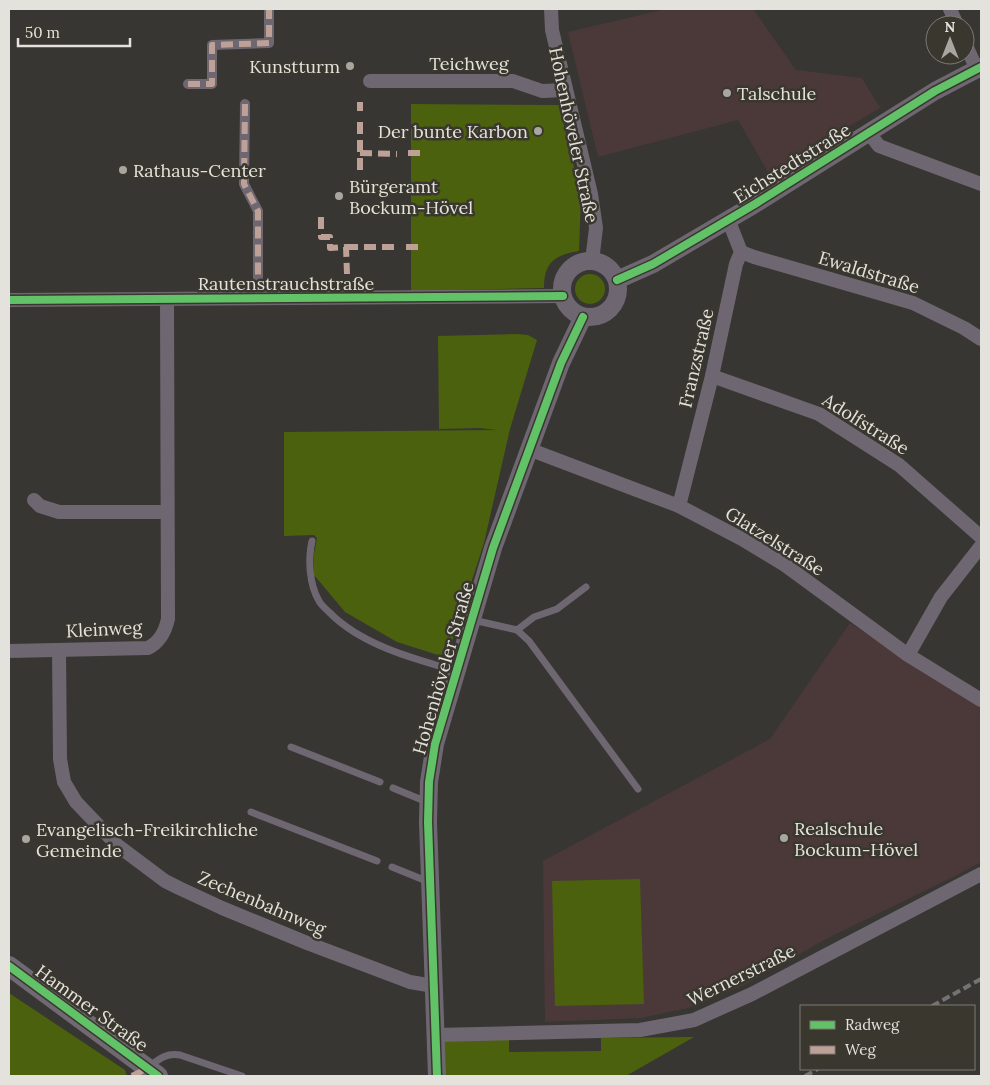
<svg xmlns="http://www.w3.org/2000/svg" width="990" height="1085" font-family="Lora,serif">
	<rect width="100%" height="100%" fill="#373632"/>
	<!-- education -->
	<g fill="#4b393a">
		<path d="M666,9H753L796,70L862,78L880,108L769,174L738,120L598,157L568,32Z"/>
		<path d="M850,623L981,707V862L955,876L826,939L744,985L688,1008L641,1018L545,1022L543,861L770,739Z"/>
	</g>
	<!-- green -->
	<g fill="#4b610d">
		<path d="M411,104L559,105L581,196L579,251C555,255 544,262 544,288L411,291Z"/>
		<circle cx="590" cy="289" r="15"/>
		<path d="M517,334L528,335L537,340L510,429L484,543L448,654L438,655L397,642L345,612L314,575V554L317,538L314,535L284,536V432L497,430L479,428L439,429L438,336Z"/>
		<path d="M640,879L644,1004L555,1006L552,881Z"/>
		<path d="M9,993L125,1070L127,1076H9Z"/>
		<path d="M694,1037L626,1076H443L442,1041L509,1039V1052L601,1051V1038Z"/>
	</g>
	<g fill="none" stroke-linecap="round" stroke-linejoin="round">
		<!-- service -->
		<g stroke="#6e6771" stroke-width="7">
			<path d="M312,541C308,559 309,584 319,601C321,605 326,609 329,612C361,645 414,659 457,671"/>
			<path d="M473,620L517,630L529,641L638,789"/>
			<path d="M517,630L534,617L557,609L586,587"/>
			<path d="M291,747L380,782"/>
			<path d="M393,788L427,802"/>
			<path d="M251,812L377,861"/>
			<path d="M392,867L429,882"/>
			<path d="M150,1066C160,1058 167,1053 180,1055L242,1076"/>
		</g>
		<!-- pedestrian -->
		<g stroke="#6e6771" stroke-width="10">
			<path d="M188,84H212V45L269,43V9"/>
			<path d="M245,104L244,184L258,211V298"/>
		</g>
		<!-- minor -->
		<g stroke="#6e6771" stroke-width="14">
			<path d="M551,9L552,30L591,194L596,228L592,261"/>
			<path d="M950,9L957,25"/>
			<path d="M965,43L977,70"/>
			<path d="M370,81H513L542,91L566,90"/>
			<path d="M869,133L879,146L981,184"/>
			<path d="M741,252L754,257L913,303L964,328L981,339"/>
			<path d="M9,300L563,296"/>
			<path d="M712,376L819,414L899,465L981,537"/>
			<path d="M531,450L679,506L742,539L785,565L908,655L981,700"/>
			<path d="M34,500L40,506L59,512H167"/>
			<path d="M679,506L712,376L736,264L741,252L728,219"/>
			<path d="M59,650L60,759L64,782L76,802L117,845L165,881L179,888L222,908L307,943L410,982L434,986"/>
			<path d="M9,651L148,648C160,642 165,632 168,619L167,299"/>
			<path d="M908,655L941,597L981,546"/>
			<path d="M436,1035L640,1030L694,1020L752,994L981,874"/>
		</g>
		<!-- tertiary -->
		<g stroke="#6e6771" stroke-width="18">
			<circle cx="590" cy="289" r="28"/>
			<path d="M617,280L653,264L755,204L935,91L981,67"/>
			<path d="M437,1076L428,822L429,782L435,744L493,548L561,363L583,317"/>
		</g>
		<!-- secondary -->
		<path stroke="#706973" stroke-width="20" d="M9,966L158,1076"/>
		<!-- rail -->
		<g stroke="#757275" stroke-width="4" stroke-dasharray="8 4" stroke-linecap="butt">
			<path d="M932,1006L981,979"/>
			<path d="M805,1076L818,1069"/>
		</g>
		<!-- quiet -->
		<g stroke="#bda197" stroke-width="6" stroke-dasharray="12 6" stroke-linecap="butt">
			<path d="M188,84H212V45L269,43V9"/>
			<path d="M360,102V111"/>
			<path d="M245,104L244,184L258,211V298"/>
			<path d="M360,122V176"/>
			<path d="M360,153L397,154"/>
			<path d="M408,153H423"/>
			<path d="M321,217V237H330V248L346,247L347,274"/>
			<path d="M346,247H397"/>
			<path d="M406,247H423"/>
			<path d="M347,280V297"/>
			<path d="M132,1076L148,1068"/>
		</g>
		<!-- cycleway casing -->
		<g stroke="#3a372f" stroke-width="11">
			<g id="cycleway">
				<path d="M617,280L653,264L755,204L935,91L981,67"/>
				<path d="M9,300L563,296"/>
				<path d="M9,966L158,1076"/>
				<path d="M437,1076L428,822L429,782L435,744L493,548L561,363L583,317"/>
			</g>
		</g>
		<!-- cycleway -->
		<use href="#cycleway" stroke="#61c268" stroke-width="8"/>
	</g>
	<!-- markers -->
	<g fill="#a7a6a1" stroke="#3a372f" stroke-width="2">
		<circle cx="350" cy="66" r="5"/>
		<circle cx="727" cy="93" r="5"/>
		<circle cx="538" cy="131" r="5"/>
		<circle cx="123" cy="170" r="5"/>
		<circle cx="339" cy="196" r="5"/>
		<circle cx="784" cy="838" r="5"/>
		<circle cx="26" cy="839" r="5"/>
	</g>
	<g text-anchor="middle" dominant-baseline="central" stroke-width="5" stroke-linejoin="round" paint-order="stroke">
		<!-- street labels -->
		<g font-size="18" fill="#e4e2dd" stroke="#3a372f">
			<text x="469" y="63">Teichweg</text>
			<text transform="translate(574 135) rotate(78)">Hohenhöveler Straße</text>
			<text transform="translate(792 163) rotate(-32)">Eichstedtstraße</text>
			<text transform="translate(869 272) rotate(17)">Ewaldstraße</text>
			<text x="286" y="283">Rautenstrauchstraße</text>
			<text transform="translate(696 358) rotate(-77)">Franzstraße</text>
			<text transform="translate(866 424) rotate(32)">Adolfstraße</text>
			<text transform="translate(775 541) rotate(32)">Glatzelstraße</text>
			<text transform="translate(104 629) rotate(-3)">Kleinweg</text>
			<text transform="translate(443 668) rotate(-74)">Hohenhöveler Straße</text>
			<text transform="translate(262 903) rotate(23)">Zechenbahnweg</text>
			<text transform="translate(741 975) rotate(-26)">Wernerstraße</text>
			<text transform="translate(92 1008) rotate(36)">Hammer Straße</text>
		</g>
		<!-- poi labels -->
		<g font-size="18" fill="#e4e2dd" stroke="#3a372f" text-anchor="start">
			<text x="340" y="66" text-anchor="end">Kunstturm</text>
			<text x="737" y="93">Talschule</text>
			<text x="528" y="131" text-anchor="end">Der bunte Karbon</text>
			<text x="133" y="170">Rathaus-Center</text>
			<text x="349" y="186">Bürgeramt<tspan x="349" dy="21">Bockum-Hövel</tspan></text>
			<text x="794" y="828">Realschule<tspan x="794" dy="21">Bockum-Hövel</tspan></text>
			<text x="36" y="829">Evangelisch-Freikirchliche<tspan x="36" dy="21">Gemeinde</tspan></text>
		</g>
	</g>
	<!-- border -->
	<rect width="990" height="1085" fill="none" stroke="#e4e2dd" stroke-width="20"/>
	<!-- legend -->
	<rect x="800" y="1005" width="175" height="65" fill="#3a372f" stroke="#7e7b75"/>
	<rect x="810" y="1021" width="25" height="8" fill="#61c268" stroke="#7e7b75"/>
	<text x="845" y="1030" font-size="15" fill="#e4e2dd">Radweg</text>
	<rect x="810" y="1046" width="25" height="8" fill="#bda197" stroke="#7e7b75"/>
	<text x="845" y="1055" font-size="15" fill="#e4e2dd">Weg</text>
	<!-- north arrow -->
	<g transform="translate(950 40)"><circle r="24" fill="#3a372f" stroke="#7e7b75"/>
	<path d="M0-4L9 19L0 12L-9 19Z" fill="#a7a6a1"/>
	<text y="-8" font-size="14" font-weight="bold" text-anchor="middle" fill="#e4e2dd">N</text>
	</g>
	<!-- scale -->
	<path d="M18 38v8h112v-8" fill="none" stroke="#e4e2dd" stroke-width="2.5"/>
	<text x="25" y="38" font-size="15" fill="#e4e2dd" stroke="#3a372f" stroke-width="4" paint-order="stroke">50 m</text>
</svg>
